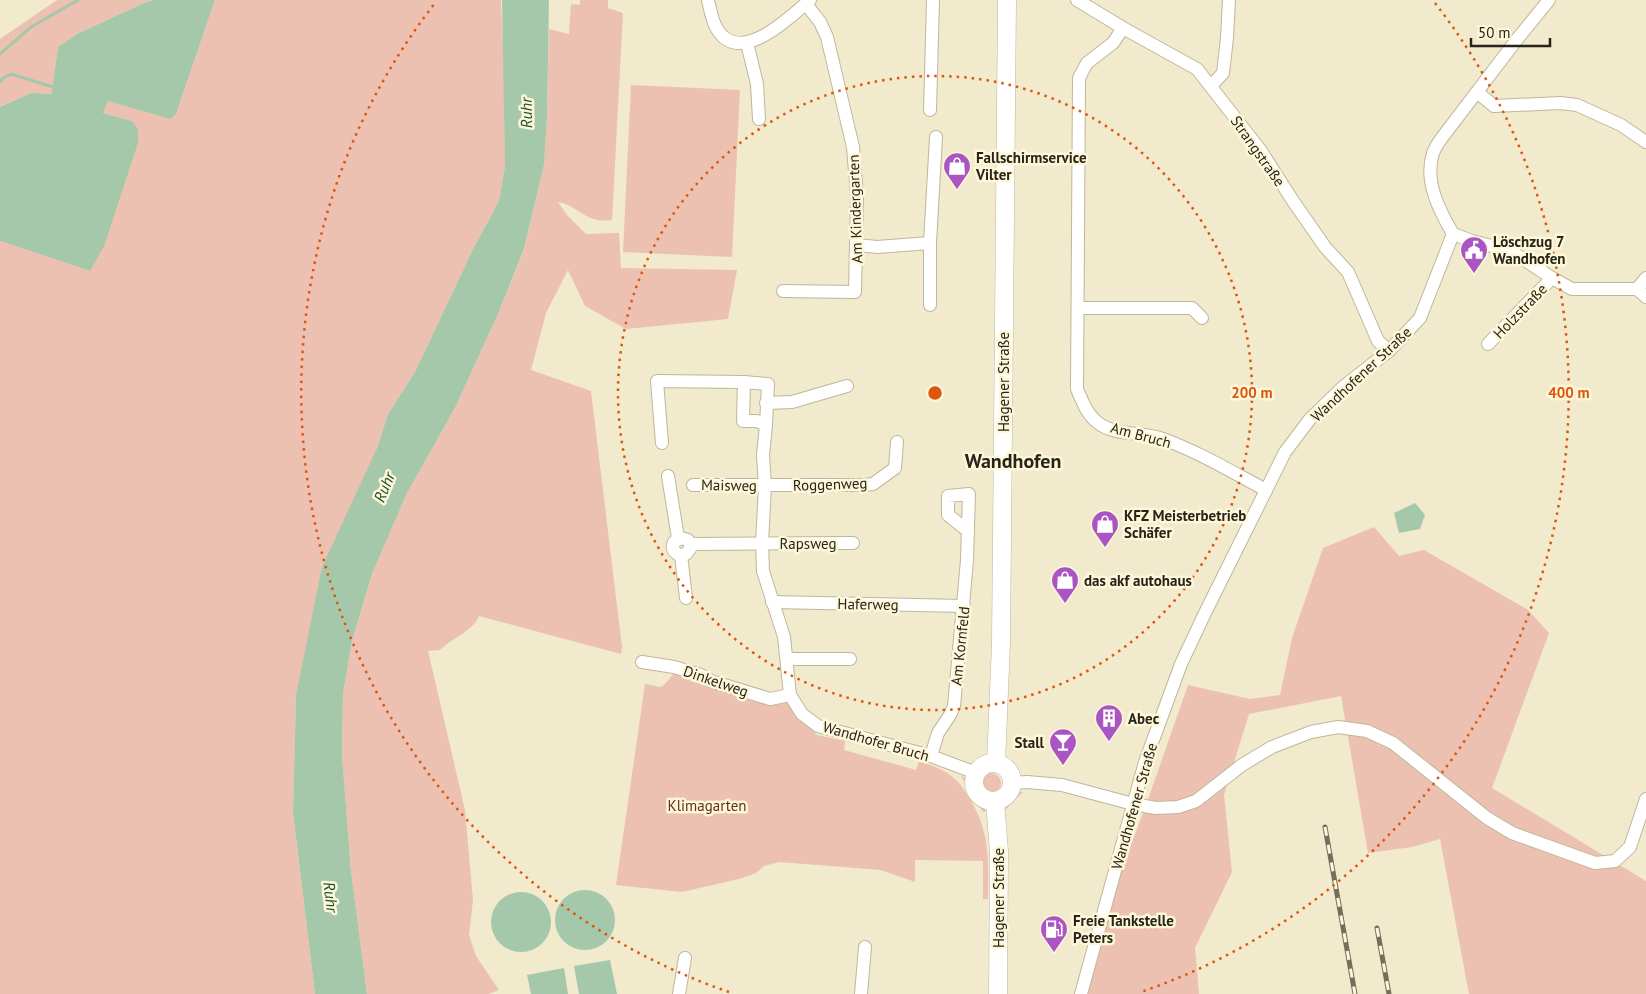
<svg xmlns="http://www.w3.org/2000/svg" width="1646" height="994" font-family="'PT Sans',sans-serif">
	<rect width="100%" height="100%" fill="#f1eacc"/>
	<!-- green -->
	<g fill="#ecc1b1">
		<path d="M57,0H154L146,2L77,34L58,47L54,75L53,94L31,93L0,107V39Z"/>
		<path d="M215,0H501L504,70L505,166L499,201L474,247L415,372L388,414L296,695L293,813L315,994H0V241L90,271L132,121L103,113L108,101L170,118L176,114Z"/>
		<path d="M580,0H608V8L623,13L612,220C585,224 580,206 558,202L567,215L586,234L619,233L621,268L737,270L728,319L626,329L585,306L568,270L546,313L531,370L591,391L622,647L621,654L479,616C474,630 451,639 440,650L428,651L465,810L473,900L469,935L476,956L499,990L488,994H367L351,871L342,755L343,694L352,641L372,574L407,493L455,408L498,314L524,250L544,165L547,118L549,29L569,34L571,4L580,5Z"/>
		<path d="M631,85L740,90L732,257L623,252Z"/>
		<path d="M1374,527L1399,556L1424,550L1528,610L1549,633L1492,788L1646,881V994H1469L1440,839L1412,847L1368,853L1341,696L1249,714L1224,795L1232,872L1195,948L1199,994H1083L1107,906L1144,811L1188,685L1250,699L1280,695L1292,638L1323,548Z"/>
		<path d="M677,671L789,701L803,722L817,735L845,741L844,750L916,770L919,761C930,765 941,768 950,775C959,781 964,790 970,799C991,835 988,859 988,899H983V861L915,860V882L881,870L779,862L764,866L756,873L739,879L682,892L616,885L645,684L661,687C668,683 670,676 677,671Z"/>
		<circle cx="991" cy="783" r="10"/>
		<path d="M961,776L969,779C969,794 980,799 986,812H983Z"/>
		<path d="M1018,791L1023,792L1004,811C1004,802 1010,795 1018,791Z"/>
	</g>
	<!-- water -->
	<g fill="#a5c8ab">
		<path d="M154,0H215L176,114L170,119L108,101L103,113L132,121L138,130V143L104,246L90,271L0,241V107L31,93L52,94L54,75L58,47L77,34L146,2Z"/>
		<path d="M502,0H549L547,118L544,165L524,249L498,314L455,408L407,493L372,574L352,641L343,694L342,755L351,871L367,994H315L293,813L296,695L322,567L377,448L388,414L415,372L474,247L499,201L505,166Z"/>
		<path d="M1415,503L1425,515L1420,529L1399,533L1394,513Z"/>
		<circle cx="585" cy="920" r="30"/>
		<circle cx="521" cy="922" r="30"/>
		<path d="M610,960L617,994H579L574,966Z"/>
		<path d="M564,968L568,994H531L527,975Z"/>
	</g>
	<g fill="none" stroke-linecap="round" stroke-linejoin="round">
		<!-- stream -->
		<g stroke="#a5c8ab" stroke-width="3">
			<path d="M0,54L31,27L78,0"/>
			<path d="M0,82L3,78L11,74L53,87"/>
		</g>
		<!-- minor casing -->
		<g stroke="#beb79a" stroke-width="14">
			<g id="minor">
				<path d="M708,0C710,9 712,21 717,29C740,67 790,17 810,0"/>
				<path d="M1077,0L1123,28L1197,69L1261,151L1293,201L1325,247L1348,272L1378,341L1389,351"/>
				<path d="M1123,28L1113,43L1087,63L1079,78L1077,389C1082,401 1087,414 1097,422C1115,437 1142,431 1163,439C1199,452 1232,472 1266,490"/>
				<path d="M747,43L757,84L759,119"/>
				<path d="M1211,86L1223,73L1227,38L1229,0"/>
				<path d="M1477,92L1494,106L1560,103L1577,105L1621,125L1646,142"/>
				<path d="M930,110L933,0"/>
				<path d="M1453,234L1472,241L1511,251L1552,278L1572,289H1637L1646,297"/>
				<path d="M930,243L936,137"/>
				<path d="M857,245L877,247L930,243V305"/>
				<path d="M1637,289L1646,278"/>
				<path d="M783,291L855,292L857,196L853,147L827,37L820,22L806,4"/>
				<path d="M1079,308H1192L1202,318"/>
				<path d="M1488,344L1552,278"/>
				<path d="M766,403L792,402L847,386"/>
				<path d="M766,425L768,384L744,382L743,421H757L766,425L763,455L765,486L762,543L763,571L784,637L790,695L802,714L818,726L931,756L976,773"/>
				<path d="M662,443L657,381L744,382"/>
				<path d="M668,476L678,538"/>
				<path d="M693,485H864L873,484L895,468L897,442"/>
				<path d="M690,544V549L686,554L679,555C674,552 671,548 674,542L681,538L688,540L690,544L853,543"/>
				<path d="M681,555L686,598"/>
				<path d="M772,602L964,606"/>
				<path d="M787,659H850"/>
				<path d="M642,662L674,667L701,675L711,681L770,699L790,695"/>
				<path d="M931,756L938,733L950,715L954,706L967,560L969,494L948,496V515L968,531"/>
				<path d="M1013,783L1027,782L1062,785L1133,804L1156,808L1178,807L1196,801L1242,765L1272,747L1311,732L1338,727L1367,731L1393,743L1487,818L1512,833L1595,863L1615,861L1630,847L1646,799"/>
				<path d="M679,994L685,958"/>
				<path d="M861,994L865,947"/>
				<path d="M1081,994L1145,762L1181,664L1205,613L1285,452L1310,419L1343,387L1389,351L1420,318L1453,234C1439,210 1424,181 1433,153C1435,148 1438,143 1441,139L1518,38L1549,0"/>
			</g>
		</g>
		<!-- secondary casing -->
		<g stroke="#beb79a" stroke-width="19">
			<g id="secondary">
				<circle cx="993" cy="782" r="19"/>
				<path d="M996,763L1001,643L1007,0"/>
				<path d="M995,802L999,851L998,994"/>
			</g>
		</g>
		<!-- minor -->
		<use href="#minor" stroke="#fff" stroke-width="12"/>
		<!-- secondary -->
		<use href="#secondary" stroke="#fff" stroke-width="18"/>
		<!-- rail casing -->
		<g stroke="#736f5d" stroke-width="5">
			<g id="rail">
				<path d="M1325,827L1355,994"/>
				<path d="M1377,928L1389,994"/>
			</g>
		</g>
		<!-- rail -->
		<use href="#rail" stroke="#fef7d9" stroke-width="3" stroke-dasharray="9" stroke-linecap="butt"/>
	</g>
	<!-- distance rings -->
	<g fill="none" stroke="#de560d" stroke-width="2.5" stroke-dasharray="2.5 5">
		<circle cx="935" cy="393" r="317"/>
		<path d="M729 992A634 634 0 0 1 435 3M1435 3A634 634 0 0 1 1141 992"/>
	</g>
	<!-- icons -->
	<defs>
		<g id="shop-pin" transform="scale(1.4375)"><path d="M0 17L-7.5 6A9.5 9.5 0 1 1 7.5 6Z" fill="#aa55c3" stroke="#fef7d9"/><path d="M-5-2.5h2.3a2.7 3.5 0 0 1 5.4 0H5L5.5 6h-11ZM-1.5-2.5h3a1.5 2.3 0 0 0-3 0Z" fill="#fff"/></g>
		<g id="civic-pin" transform="scale(1.4375)"><path d="M0 17L-7.5 6A9.5 9.5 0 1 1 7.5 6Z" fill="#aa55c3" stroke="#fef7d9"/><path d="M-.6-6.5H3V-4.5H.6V-3L4-1V1h2V6H-6V1h2V-1L-.6-3ZM-1.2 2.5V6h2.4V2.5Z" fill="#fff"/></g>
		<g id="building-pin" transform="scale(1.4375)"><path d="M0 17L-7.5 6A9.5 9.5 0 1 1 7.5 6Z" fill="#aa55c3" stroke="#fef7d9"/><path d="M-4-6H4V6H1V3H-1V6H-4ZM-2.5-4.3h1.7v1.8h-1.7ZM.8-4.3h1.7v1.8H.8ZM-2.5-1h1.7V.8h-1.7ZM.8-1h1.7V.8H.8Z" fill="#fff"/></g>
		<g id="bar-pin" transform="scale(1.4375)"><path d="M0 17L-7.5 6A9.5 9.5 0 1 1 7.5 6Z" fill="#aa55c3" stroke="#fef7d9"/><path d="M-6-5H6L.8 .8V4.5H3.5V6h-7V4.5H-.8V.8Z" fill="#fff"/></g>
		<g id="fuel-pin" transform="scale(1.4375)"><path d="M0 17L-7.5 6A9.5 9.5 0 1 1 7.5 6Z" fill="#aa55c3" stroke="#fef7d9"/><path d="M-5.5-6h7V0h2V4h1.3V-2.5L3-4.5l.8-.8L6-3V5H2.5V1h-1V6h-7ZM-4.2-4.7v3.2H.2V-4.7Z" fill="#fff"/></g>
	</defs>
	<g fill-rule="evenodd">
		<use href="#shop-pin" x="957" y="166"/>
		<use href="#civic-pin" x="1474" y="250"/>
		<use href="#shop-pin" x="1105" y="524"/>
		<use href="#shop-pin" x="1065" y="580"/>
		<use href="#building-pin" x="1109" y="718"/>
		<use href="#bar-pin" x="1063" y="742"/>
		<use href="#fuel-pin" x="1054" y="929"/>
	</g>
	<g text-anchor="middle" dominant-baseline="central" stroke-width="5" stroke-linejoin="round" paint-order="stroke">
		<!-- street labels -->
		<g font-size="15" fill="#27251a" stroke="#fef7d9">
			<text transform="translate(1258 151) rotate(55)">Strangstraße</text>
			<text transform="translate(855 209) rotate(-92)">Am Kindergarten</text>
			<text transform="translate(1520 311) rotate(-46)">Holzstraße</text>
			<text transform="translate(1361 374) rotate(-43)">Wandhofener Straße</text>
			<text transform="translate(1003 382) rotate(-90)">Hagener Straße</text>
			<text transform="translate(1141 435) rotate(15)">Am Bruch</text>
			<text transform="translate(830 484) rotate(-2)">Roggenweg</text>
			<text transform="translate(729 485) rotate(1)">Maisweg</text>
			<text x="808" y="543">Rapsweg</text>
			<text transform="translate(868 604) rotate(1)">Haferweg</text>
			<text transform="translate(960 646) rotate(-84)">Am Kornfeld</text>
			<text transform="translate(716 681) rotate(19)">Dinkelweg</text>
			<text transform="translate(876 741) rotate(16)">Wandhofer Bruch</text>
			<text transform="translate(1134 806) rotate(-74)">Wandhofener Straße</text>
			<text transform="translate(998 898) rotate(-90)">Hagener Straße</text>
		</g>
		<!-- poi labels -->
		<g font-size="15" font-weight="bold" fill="#27251a" stroke="#fef7d9" text-anchor="start">
			<text x="976" y="157">Fallschirmservice<tspan x="976" dy="17">Vilter</tspan></text>
			<text x="1493" y="241">Löschzug 7<tspan x="1493" dy="17">Wandhofen</tspan></text>
			<text x="1124" y="515">KFZ Meisterbetrieb<tspan x="1124" dy="17">Schäfer</tspan></text>
			<text x="1084" y="580">das akf autohaus</text>
			<text x="1128" y="718">Abec</text>
			<text x="1044" y="742" text-anchor="end">Stall</text>
			<text x="1073" y="920">Freie Tankstelle<tspan x="1073" dy="17">Peters</tspan></text>
		</g>
		<!-- park labels -->
		<g font-size="15" fill="#642d19" stroke="#fef7d9">
			<text x="707" y="805">Klimagarten</text>
		</g>
		<!-- water labels -->
		<g font-size="16" font-style="italic" fill="#1c532d" stroke="#fef7d9">
			<text transform="translate(526 113) rotate(-91)">Ruhr</text>
			<text transform="translate(384 487) rotate(-68)">Ruhr</text>
			<text transform="translate(331 897) rotate(83)">Ruhr</text>
		</g>
		<!-- district labels -->
		<g font-size="20" font-weight="bold" fill="#27251a" stroke="#fef7d9">
			<text x="1013" y="461">Wandhofen</text>
		</g>
	</g>
	<circle cx="935" cy="393" r="8" fill="#de560d" stroke="#fef7d9" stroke-width="2.5"/>
	<g font-size="15" text-anchor="middle" font-weight="bold" fill="#de560d" stroke="#fef7d9" stroke-width="5" stroke-linejoin="round" paint-order="stroke">
		<text x="1252" y="398">200 m</text>
		<text x="1569" y="398">400 m</text>
	</g>
	<!-- scale -->
	<path d="M1471 38v8h79v-8" fill="none" stroke="#27251a" stroke-width="2.5"/>
	<text x="1478" y="38" font-size="15" fill="#27251a" stroke="#fef7d9" stroke-width="4" paint-order="stroke">50 m</text>
</svg>
